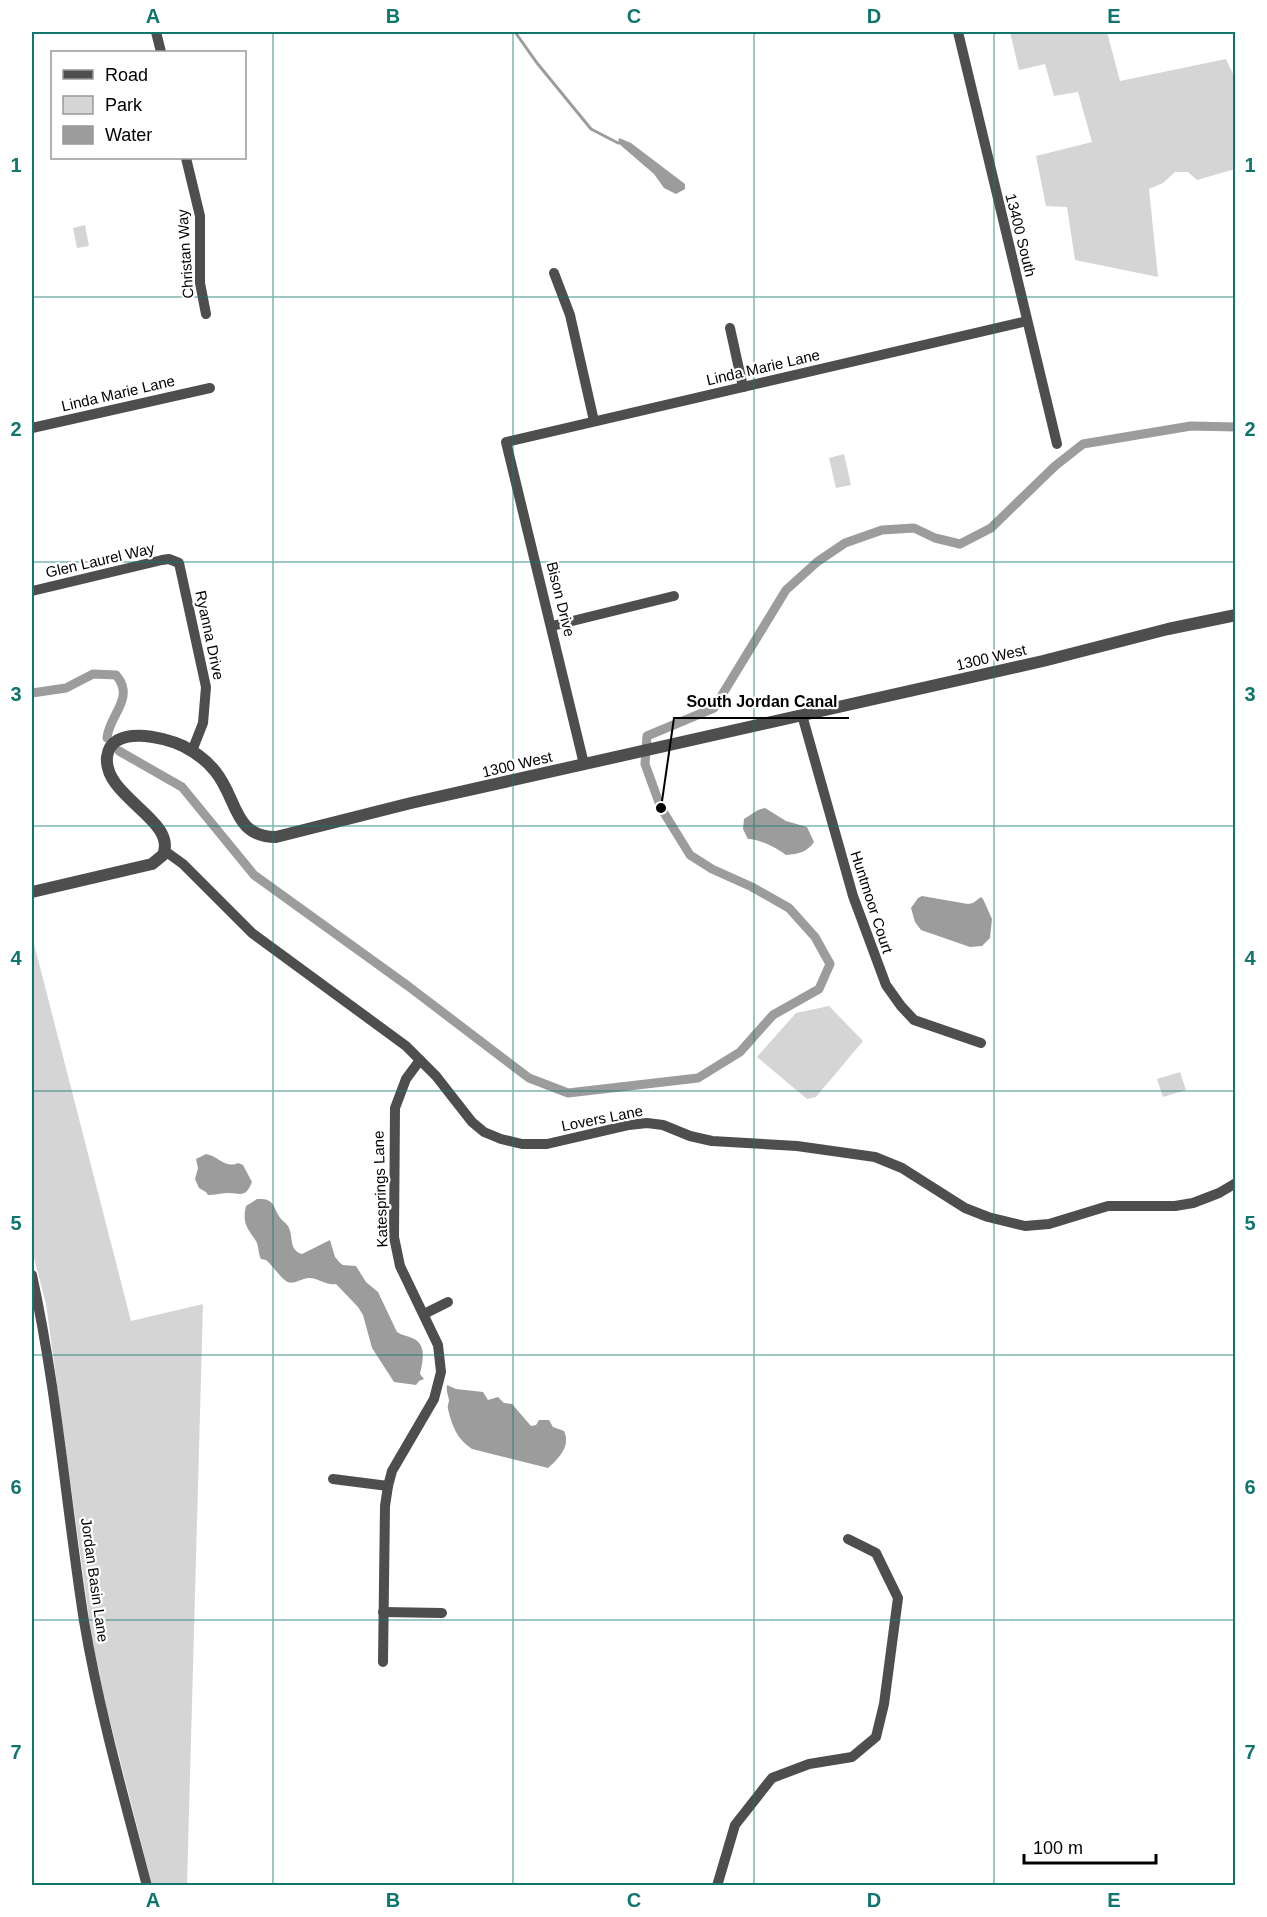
<svg xmlns="http://www.w3.org/2000/svg" width="1267" height="1917" font-family="Arial,sans-serif">
	<rect width="100%" height="100%" fill="#fff"/>
	<!-- green -->
	<g fill="#d5d5d5">
		<path d="M1010,32H1107L1120,81L1226,59L1235,78V169L1197,180L1188,172H1175L1163,183L1149,189L1158,277L1075,260L1067,207L1046,206L1036,156L1092,142L1078,92L1054,96L1045,64L1019,70Z"/>
		<path d="M85,225L89,246L77,248L73,228Z"/>
		<path d="M844,454L851,485L836,488L829,458Z"/>
		<path d="M32,936L131,1321L203,1304L187,1885H152L106,1705L92,1640L46,1304L32,1250Z"/>
		<path d="M829,1006L863,1041L816,1097L807,1099L757,1057L796,1013Z"/>
		<path d="M1180,1072L1186,1090L1163,1097L1157,1079Z"/>
	</g>
	<!-- water -->
	<g fill="#9c9c9c">
		<path d="M619,138L631,143L685,184V189L676,194L664,188L654,174L618,143Z"/>
		<path d="M765,808L786,821L807,827L814,842C807,852 799,854 786,855C777,848 759,839 748,839L743,829L744,819L758,810Z"/>
		<path d="M922,896L968,904L973,903L981,897L983,899L992,919L990,938L982,946L970,947L921,930L915,922L911,908L918,898Z"/>
		<path d="M206,1154C218,1156 226,1169 238,1163L243,1165L252,1182C246,1197 242,1194 229,1193C222,1193 215,1195 208,1195L206,1192L199,1188L195,1179L198,1168L196,1159Z"/>
		<path d="M257,1199C275,1198 272,1206 281,1219C283,1221 286,1223 288,1226C294,1236 288,1250 302,1254L330,1240L335,1257L340,1263L343,1265L356,1266L366,1282L378,1292L397,1332C403,1336 410,1336 416,1340C427,1348 422,1364 420,1374L424,1379L419,1381L416,1385L394,1382L372,1348L363,1315L358,1307L336,1284C326,1286 319,1278 309,1278C302,1278 292,1286 286,1281C280,1277 272,1265 266,1260L261,1259C258,1254 259,1246 256,1241C247,1228 242,1223 246,1206Z"/>
		<path d="M447,1385L456,1389L483,1392L488,1400L498,1397L504,1403L512,1404L531,1426L536,1425L539,1420H549L553,1427L564,1431C571,1446 559,1458 548,1468L472,1449C457,1439 452,1426 448,1409C447,1406 449,1403 449,1400C448,1394 446,1391 447,1385Z"/>
	</g>
	<g fill="none" stroke-linecap="round" stroke-linejoin="round">
		<!-- stream -->
		<path stroke="#9c9c9c" stroke-width="3" d="M515,32L537,63L591,129L618,143"/>
		<!-- canal -->
		<g stroke="#9c9c9c" stroke-width="9">
			<path d="M32,693L66,688L93,674L116,675C136,698 109,715 107,738"/>
			<path d="M119,751L182,787L254,875L408,986L529,1078L568,1093L698,1078L740,1052L773,1015L819,989L830,964L815,937L789,908L752,887L712,869L690,855L661,808L645,764L647,736L714,708L786,590L817,562L845,543L882,530L914,528L935,538L960,544L991,528L1055,466L1083,444L1191,426L1236,427"/>
		</g>
		<!-- minor -->
		<g stroke="#4e4e4e" stroke-width="10">
			<path d="M156,32L161,52"/>
			<path d="M958,32L1057,444"/>
			<path d="M186,158L200,216V283L206,314"/>
			<path d="M554,273L570,315L594,421"/>
			<path d="M730,328L743,387"/>
			<path d="M32,428L210,388"/>
			<path d="M32,591L162,560L169,559L179,563L206,687L203,723L192,751"/>
			<path d="M552,626L674,596"/>
			<path d="M802,715L853,896L886,985L901,1006L914,1020L981,1043"/>
			<path d="M584,764L506,442L1027,321"/>
			<path d="M165,851L183,864L252,933L406,1046L436,1076L472,1122L484,1132L501,1139L522,1144H547L629,1125L647,1123L663,1125L690,1136L712,1141L797,1146L875,1157L902,1168L965,1208L988,1217L1025,1226L1049,1224L1108,1206H1175L1193,1203L1219,1193L1236,1183"/>
			<path d="M32,1275C57,1389 66,1506 84,1621C99,1710 124,1798 147,1886"/>
			<path d="M424,1314L448,1302"/>
			<path d="M333,1479L388,1486"/>
			<path d="M383,1612L442,1613"/>
			<path d="M383,1662L385,1506L388,1486L392,1471L434,1399L441,1372L438,1345L400,1266L394,1237L395,1108L406,1079L420,1060"/>
			<path d="M717,1886L735,1825L772,1778L809,1764L852,1757L876,1737L884,1704L898,1598L876,1553L848,1539"/>
		</g>
		<!-- tertiary -->
		<path stroke="#4e4e4e" stroke-width="12" d="M32,892L152,864L163,855C178,820 103,797 107,757C111,724 164,737 183,746C195,752 207,761 215,771C238,799 233,837 276,837L411,803L1043,661L1168,629L1236,615"/>
	</g>
	<!-- grid -->
	<path fill="none" stroke="#0f766e" stroke-width="1.5" stroke-opacity="0.55" d="M273,32V1886M513,32V1886M754,32V1886M994,32V1886M32,297H1236M32,562H1236M32,826H1236M32,1091H1236M32,1355H1236M32,1620H1236"/>
	<g text-anchor="middle" dominant-baseline="central" stroke-width="4.5" stroke-linejoin="round" paint-order="stroke">
		<!-- street labels -->
		<g font-size="15" fill="#000" stroke="#fff">
			<text transform="translate(1021 235) rotate(76)">13400 South</text>
			<text transform="translate(185 254) rotate(-94)">Christan Way</text>
			<text transform="translate(763 367) rotate(-13)">Linda Marie Lane</text>
			<text transform="translate(118 393) rotate(-13)">Linda Marie Lane</text>
			<text transform="translate(100 560) rotate(-13)">Glen Laurel Way</text>
			<text transform="translate(561 599) rotate(76)">Bison Drive</text>
			<text transform="translate(210 635) rotate(78)">Ryanna Drive</text>
			<text transform="translate(991 657) rotate(-13)">1300 West</text>
			<text transform="translate(517 764) rotate(-13)">1300 West</text>
			<text transform="translate(872 902) rotate(72)">Huntmoor Court</text>
			<text transform="translate(602 1118) rotate(-11)">Lovers Lane</text>
			<text transform="translate(380 1189) rotate(-92)">Katesprings Lane</text>
			<text transform="translate(95 1580) rotate(82)">Jordan Basin Lane</text>
		</g>
	</g>
	<!-- callouts -->
	<path fill="none" stroke="#000" stroke-width="2" d="M661 808L674 718H849"/>
	<circle fill="#000" stroke="#fff" stroke-width="2" cx="661" cy="808" r="6"/>
	<g font-size="16" text-anchor="middle" font-weight="bold" fill="#000" stroke="#fff" stroke-width="4.5" stroke-linejoin="round" paint-order="stroke">
		<text x="762" y="707">South Jordan Canal</text>
	</g>
	<!-- border -->
	<rect width="1267" height="1917" fill="none" stroke="#ffffff" stroke-width="66"/>
	<!-- legend -->
	<rect x="51" y="51" width="195" height="108" fill="#ffffff" stroke="#999999" stroke-width="1.5"/>
	<rect x="63" y="70" width="30" height="9" fill="#4e4e4e" stroke="#999999" stroke-width="1.5"/>
	<text x="105" y="81" font-size="18" fill="#000000">Road</text>
	<rect x="63" y="96" width="30" height="18" fill="#d5d5d5" stroke="#999999" stroke-width="1.5"/>
	<text x="105" y="111" font-size="18" fill="#000000">Park</text>
	<rect x="63" y="126" width="30" height="18" fill="#9c9c9c" stroke="#999999" stroke-width="1.5"/>
	<text x="105" y="141" font-size="18" fill="#000000">Water</text>
	<!-- scale -->
	<path d="M1024 1854v9h132v-9" fill="none" stroke="#000000" stroke-width="3"/>
	<text x="1033" y="1854" font-size="18" fill="#000000" stroke="#ffffff" stroke-width="4.5" paint-order="stroke">100 m</text>
	<rect x="33" y="33" width="1201" height="1851" fill="none" stroke="#0f766e" stroke-width="2"/>
	<g font-size="20" text-anchor="middle" font-weight="bold" fill="#0f766e">
		<text x="153" y="23">A</text>
		<text x="393" y="23">B</text>
		<text x="634" y="23">C</text>
		<text x="874" y="23">D</text>
		<text x="1114" y="23">E</text>
		<text x="16" y="172">1</text>
		<text x="1250" y="172">1</text>
		<text x="16" y="436">2</text>
		<text x="1250" y="436">2</text>
		<text x="16" y="701">3</text>
		<text x="1250" y="701">3</text>
		<text x="16" y="965">4</text>
		<text x="1250" y="965">4</text>
		<text x="16" y="1230">5</text>
		<text x="1250" y="1230">5</text>
		<text x="16" y="1494">6</text>
		<text x="1250" y="1494">6</text>
		<text x="16" y="1759">7</text>
		<text x="1250" y="1759">7</text>
		<text x="153" y="1907">A</text>
		<text x="393" y="1907">B</text>
		<text x="634" y="1907">C</text>
		<text x="874" y="1907">D</text>
		<text x="1114" y="1907">E</text>
	</g>
</svg>
